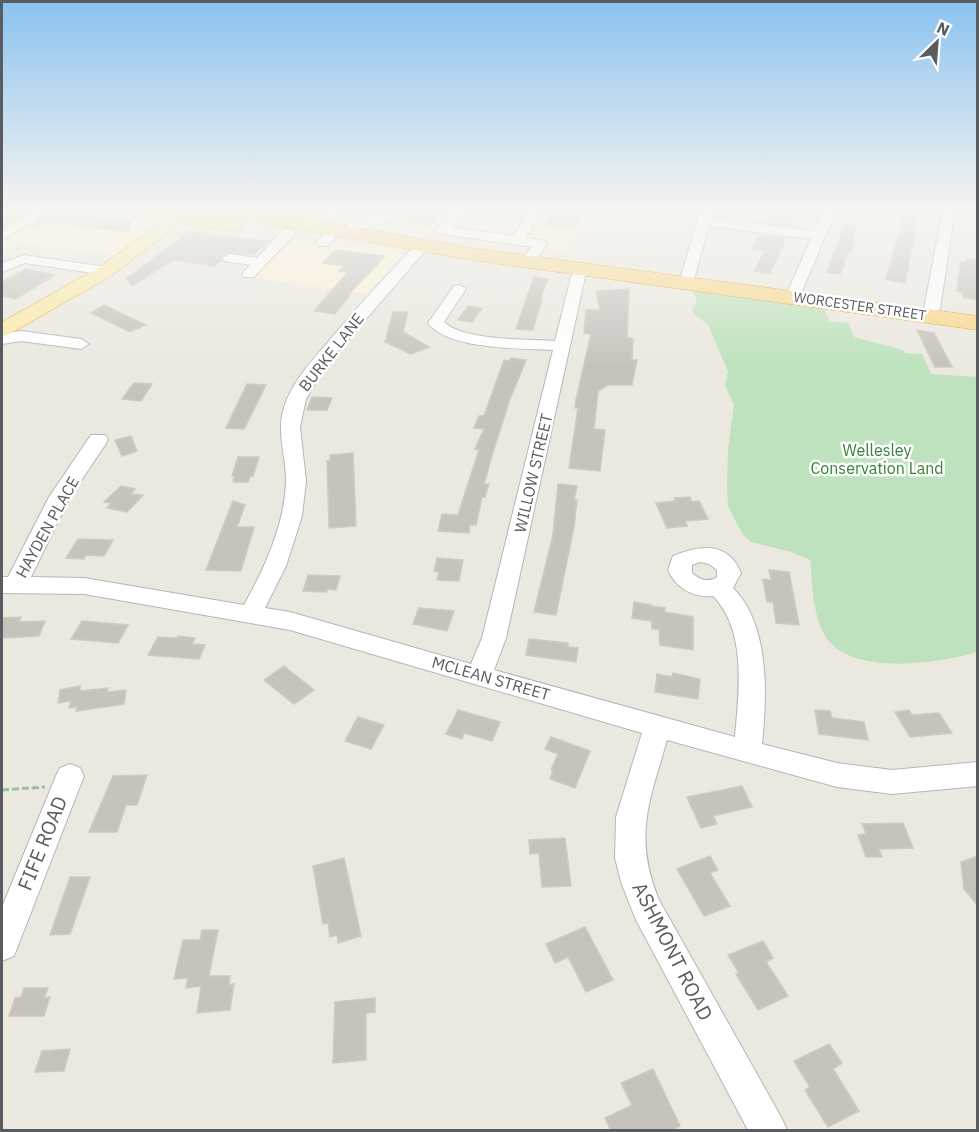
<svg xmlns="http://www.w3.org/2000/svg" width="979" height="1132" font-family="'IBM Plex Sans',sans-serif">
	<rect width="100%" height="100%" fill="#ebe8e0"/>
	<!-- commercial -->
	<g fill="#fcf1d4">
		<path d="M2,208H96L163,221L116,255L18,243L2,252Z"/>
		<path d="M293,208H592L563,254L343,220Z"/>
		<path d="M295,239L394,250L403,254L368,294L249,277Z"/>
	</g>
	<!-- green -->
	<path fill="#bee2bd" d="M692,290L824,308L829,321L849,323L854,337L903,350L905,353L922,354L931,374L977,377V652C940,663 856,676 828,640C812,619 813,585 810,560L791,552L751,542L744,536L734,518L728,505L727,487L728,450L734,404L725,386L728,371L708,325L694,314L692,309L697,301Z"/>
	<!-- building -->
	<g fill="#c6c3bd" stroke="#d0cabf" stroke-width="1.5">
		<path d="M2,208H35L2,227Z"/>
		<path d="M58,208L131,221L129,232L48,222L36,228L29,226Z"/>
		<path d="M556,208H585L573,228L544,225Z"/>
		<path d="M774,208H799L790,226L766,223Z"/>
		<path d="M906,208H920L905,283L886,280Z"/>
		<path d="M418,210L441,212L430,225L406,222Z"/>
		<path d="M845,224L857,226L851,252L849,251L840,274L827,272Z"/>
		<path d="M190,231L213,236L269,241L253,255L228,252L221,256V261L215,266L173,260L132,286L127,278Z"/>
		<path d="M759,235L784,238L783,249H781L770,274L754,271L765,251L751,249Z"/>
		<path d="M336,250L385,256L349,294L350,295L335,314L314,311L348,272L339,271L344,266L322,263Z"/>
		<path d="M967,259L978,260V300L964,298L961,292L957,291L961,262L967,263Z"/>
		<path d="M26,269L55,275L16,299L2,296V282Z"/>
		<path d="M534,277L548,279L540,299H542L533,330L516,329Z"/>
		<path d="M629,289L627,338H633L632,360H637L632,385H608L598,391L594,429L605,430L600,471L569,468L578,408H575L576,400L591,334L584,333L586,310H600L596,291Z"/>
		<path d="M104,305L146,325L130,332L91,313Z"/>
		<path d="M468,306L482,308L472,322L458,320Z"/>
		<path d="M393,312H408L403,332L429,347L411,354L385,342Z"/>
		<path d="M917,330L934,333L952,367H935Z"/>
		<path d="M511,358L526,360L510,399L493,452L484,484H489L485,497H482L476,525H470L469,533L438,531L442,514L458,515L479,450L475,449L484,429L474,428L479,416H484L504,360L510,361Z"/>
		<path d="M134,383L152,384L141,401L122,399Z"/>
		<path d="M247,384L266,385L244,429L226,428Z"/>
		<path d="M312,397L332,398L327,410H307Z"/>
		<path d="M131,436L137,451L122,456L115,440Z"/>
		<path d="M353,453L356,526L329,528L327,461H330V455Z"/>
		<path d="M238,457H259L253,476H250L248,482H233L234,476H232Z"/>
		<path d="M558,484L577,486L574,500H577L574,527L556,615L534,612L553,535Z"/>
		<path d="M121,486L135,489L131,494L143,495L127,512L107,508L111,503L104,502Z"/>
		<path d="M690,497L692,502L699,501L708,519L685,521L687,526L667,528L656,503L675,501L674,498Z"/>
		<path d="M233,501L245,505L237,527H254L241,571L206,570Z"/>
		<path d="M78,539L113,540L104,556L86,555L84,559L66,558Z"/>
		<path d="M437,558L463,560L459,581L437,580L439,572L434,571Z"/>
		<path d="M769,570L789,572L799,625L776,623L773,602H767L763,579L771,580Z"/>
		<path d="M308,575L340,576L336,590L327,589V592L303,591Z"/>
		<path d="M634,602L651,605V606L665,608V612L693,617V650L660,645L659,629H652V621L632,618Z"/>
		<path d="M419,608L454,611L447,631L413,624Z"/>
		<path d="M21,617L19,622L45,621L39,636L2,638V618Z"/>
		<path d="M82,621L128,625L118,643L71,639Z"/>
		<path d="M178,636L195,638L192,644L205,645L199,659L148,655L158,637L177,638Z"/>
		<path d="M529,639L568,643V647L578,648L576,662L526,655Z"/>
		<path d="M284,666L314,690L294,704L264,680Z"/>
		<path d="M673,673L700,679L698,699L655,692L657,674L672,677Z"/>
		<path d="M80,686V691L108,688L107,692L126,690L124,704L76,711L77,707L69,708L71,701L58,703L60,690Z"/>
		<path d="M458,710L500,722L492,741L464,733L462,739L446,734Z"/>
		<path d="M815,710L830,711L832,718L864,722L868,740L819,734Z"/>
		<path d="M909,710L912,715L939,713L952,733L910,737L895,712Z"/>
		<path d="M358,717L384,725L371,749L345,741Z"/>
		<path d="M551,737L590,751L575,788L550,779L553,771L551,770L558,754L545,749Z"/>
		<path d="M147,775L137,805H126L117,832H89L113,776Z"/>
		<path d="M742,786L752,807L713,816L717,824L701,828L687,797Z"/>
		<path d="M903,823L913,848L879,849L882,857H866L858,835L866,834L862,824Z"/>
		<path d="M565,838L571,886L542,887L539,853L530,854L529,840Z"/>
		<path d="M710,856L718,870L710,873L730,906L704,916L677,869Z"/>
		<path d="M978,856V906L964,889L961,862Z"/>
		<path d="M344,858L361,936L338,943L337,935L330,937L328,923L323,924L313,866Z"/>
		<path d="M70,877H90L70,934L50,935Z"/>
		<path d="M585,927L613,980L586,992L568,957L555,963L546,944Z"/>
		<path d="M202,930H218L209,976H230L229,985L234,984L230,1010L197,1013L201,986L186,988L188,978L174,979L183,940H200Z"/>
		<path d="M763,941L773,958L766,962L788,996L758,1010L736,974L739,973L728,955Z"/>
		<path d="M24,988H48L44,998L50,997L44,1016H9L15,998L21,997Z"/>
		<path d="M375,998V1012L366,1013V1060L333,1063L335,1002Z"/>
		<path d="M829,1044L842,1063L833,1069L859,1111L828,1127L805,1090L810,1087L794,1061Z"/>
		<path d="M70,1049L64,1071L35,1072L42,1051Z"/>
		<path d="M653,1069L680,1126L670,1131H611L605,1118L632,1105L621,1083Z"/>
	</g>
	<g fill="none" stroke-linecap="round" stroke-linejoin="round">
		<!-- minor casing -->
		<g stroke="#b3b6ba" stroke-width="2">
			<g id="minor">
				<path d="M40,208H56L2,240V231Z"/>
				<path d="M286,208H301L289,216L283,212Z"/>
				<path d="M332,208H346L327,225H317L315,222Z"/>
				<path d="M442,208H512L506,212L458,216L451,227L513,236L531,208H544L526,238L545,241L547,244L537,259L532,260L525,256L531,247L437,233L435,230L447,214Z"/>
				<path d="M701,208H713L711,218L814,231L825,208H837L802,291L795,295L788,291L811,239L709,226L695,276L693,279H683L681,276Z"/>
				<path d="M943,208H955L940,309L932,314L924,309Z"/>
				<path d="M380,215H390L397,219L395,222L381,223L354,231L347,227L349,224Z"/>
				<path d="M288,229L293,230L295,233L293,236L254,277H244L242,274L250,265L224,261L222,258L229,254L257,258L283,230Z"/>
				<path d="M329,233L336,237L328,246H318L316,243L324,234Z"/>
				<path d="M422,242L429,246L427,249L325,366L306,399L300,427L306,481L302,516L286,566L265,608L290,612L471,664L482,638L553,350C521,348 448,350 428,323L454,286L459,285L466,289L444,322C464,341 528,339 555,341L571,277L578,266L583,265L590,269L585,277L506,638L494,670L735,737C739,692 747,630 713,596C693,598 676,588 668,570L673,556C700,545 728,541 741,573L733,588C770,625 767,695 762,744L837,763L892,770L978,762V786L892,794L837,787L667,740C649,803 633,836 659,900L781,1117L787,1130H748L636,920L621,882L615,858L616,817L642,733L290,630L84,594L2,593V577H8L49,497L91,435H105L108,439L105,445L70,497L31,577L84,578L244,605C265,567 285,524 286,480C286,457 277,434 283,411C291,381 315,358 334,335C361,303 389,273 417,243ZM700,562L709,564L717,570V577C708,583 700,580 692,573V565Z"/>
				<path d="M24,255L106,267L113,271L106,275L25,263L2,272V263Z"/>
				<path d="M21,331L81,339L89,344L81,349L21,341L2,344V334Z"/>
				<path d="M70,764L80,768L84,776L14,956L2,961V907L56,776L60,768Z"/>
			</g>
		</g>
		<!-- major casing -->
		<g stroke="#ebbc5a" stroke-width="2">
			<path id="major" d="M182,208H201L109,277L9,334L2,336V322L97,269Z"/>
		</g>
		<!-- highway casing -->
		<g stroke="#e29509" stroke-width="1">
			<g id="highway">
				<path d="M114,208H160L235,220L242,222L245,226L242,230L235,232L123,214L116,212Z"/>
				<path d="M201,208H244L471,248L978,316V330L471,260L210,214L203,212Z"/>
			</g>
		</g>
		<!-- path -->
		<path stroke="#97c3a1" stroke-width="3" stroke-dasharray="7 3" stroke-linecap="butt" d="M2,790L45,787"/>
		<!-- minor -->
		<use href="#minor" fill="#fff" fill-rule="evenodd"/>
		<!-- major -->
		<use href="#major" fill="#fbeaa5" fill-rule="evenodd"/>
		<!-- highway -->
		<use href="#highway" fill="#f8d88a" fill-rule="evenodd"/>
	</g>
	<!-- sky -->
	<linearGradient id="sky" x2="0" y2="1"><stop stop-color="#8bc2f0"/><stop offset="0.57" stop-color="#f6f5f1"/><stop offset="1" stop-color="#f6f5f1" stop-opacity="0"/></linearGradient>
	<rect width="979" height="367" fill="url(#sky)"/>
	<g text-anchor="middle" dominant-baseline="central" stroke-width="5" stroke-linejoin="round" paint-order="stroke">
		<!-- far-street labels -->
		<g font-size="14" fill="#595c60" stroke="#fff">
			<text transform="translate(860 306) rotate(8)">WORCESTER STREET</text>
		</g>
		<!-- street labels -->
		<g font-size="16" fill="#595c60" stroke="#fff">
			<text transform="translate(331 352) rotate(-52)">BURKE LANE</text>
			<text transform="translate(533 473) rotate(-77)">WILLOW STREET</text>
			<text transform="translate(47 527) rotate(-61)">HAYDEN PLACE</text>
			<text transform="translate(491 678) rotate(16)">MCLEAN STREET</text>
		</g>
		<!-- park labels -->
		<g font-size="16" fill="#378138" stroke="#fff">
			<text x="877" y="450">Wellesley<tspan x="877" dy="18">Conservation Land</tspan></text>
		</g>
		<!-- near-street labels -->
		<g font-size="20" fill="#595c60" stroke="#fff">
			<text transform="translate(42 843) rotate(-68)">FIFE ROAD</text>
			<text transform="translate(673 951) rotate(63)">ASHMONT ROAD</text>
		</g>
	</g>
	<!-- border -->
	<rect width="979" height="1132" fill="none" stroke="#595c60" stroke-width="6"/>
	<!-- north arrow -->
	<g transform="translate(937 42) rotate(25)" stroke="#ffffff" stroke-width="4.5" paint-order="stroke">
	<path d="M0-4.5L10 22L0 15L-10 22Z" fill="#595c60"/>
	<text y="-9" font-size="16" font-weight="bold" text-anchor="middle" fill="#595c60">N</text>
	</g>
</svg>
